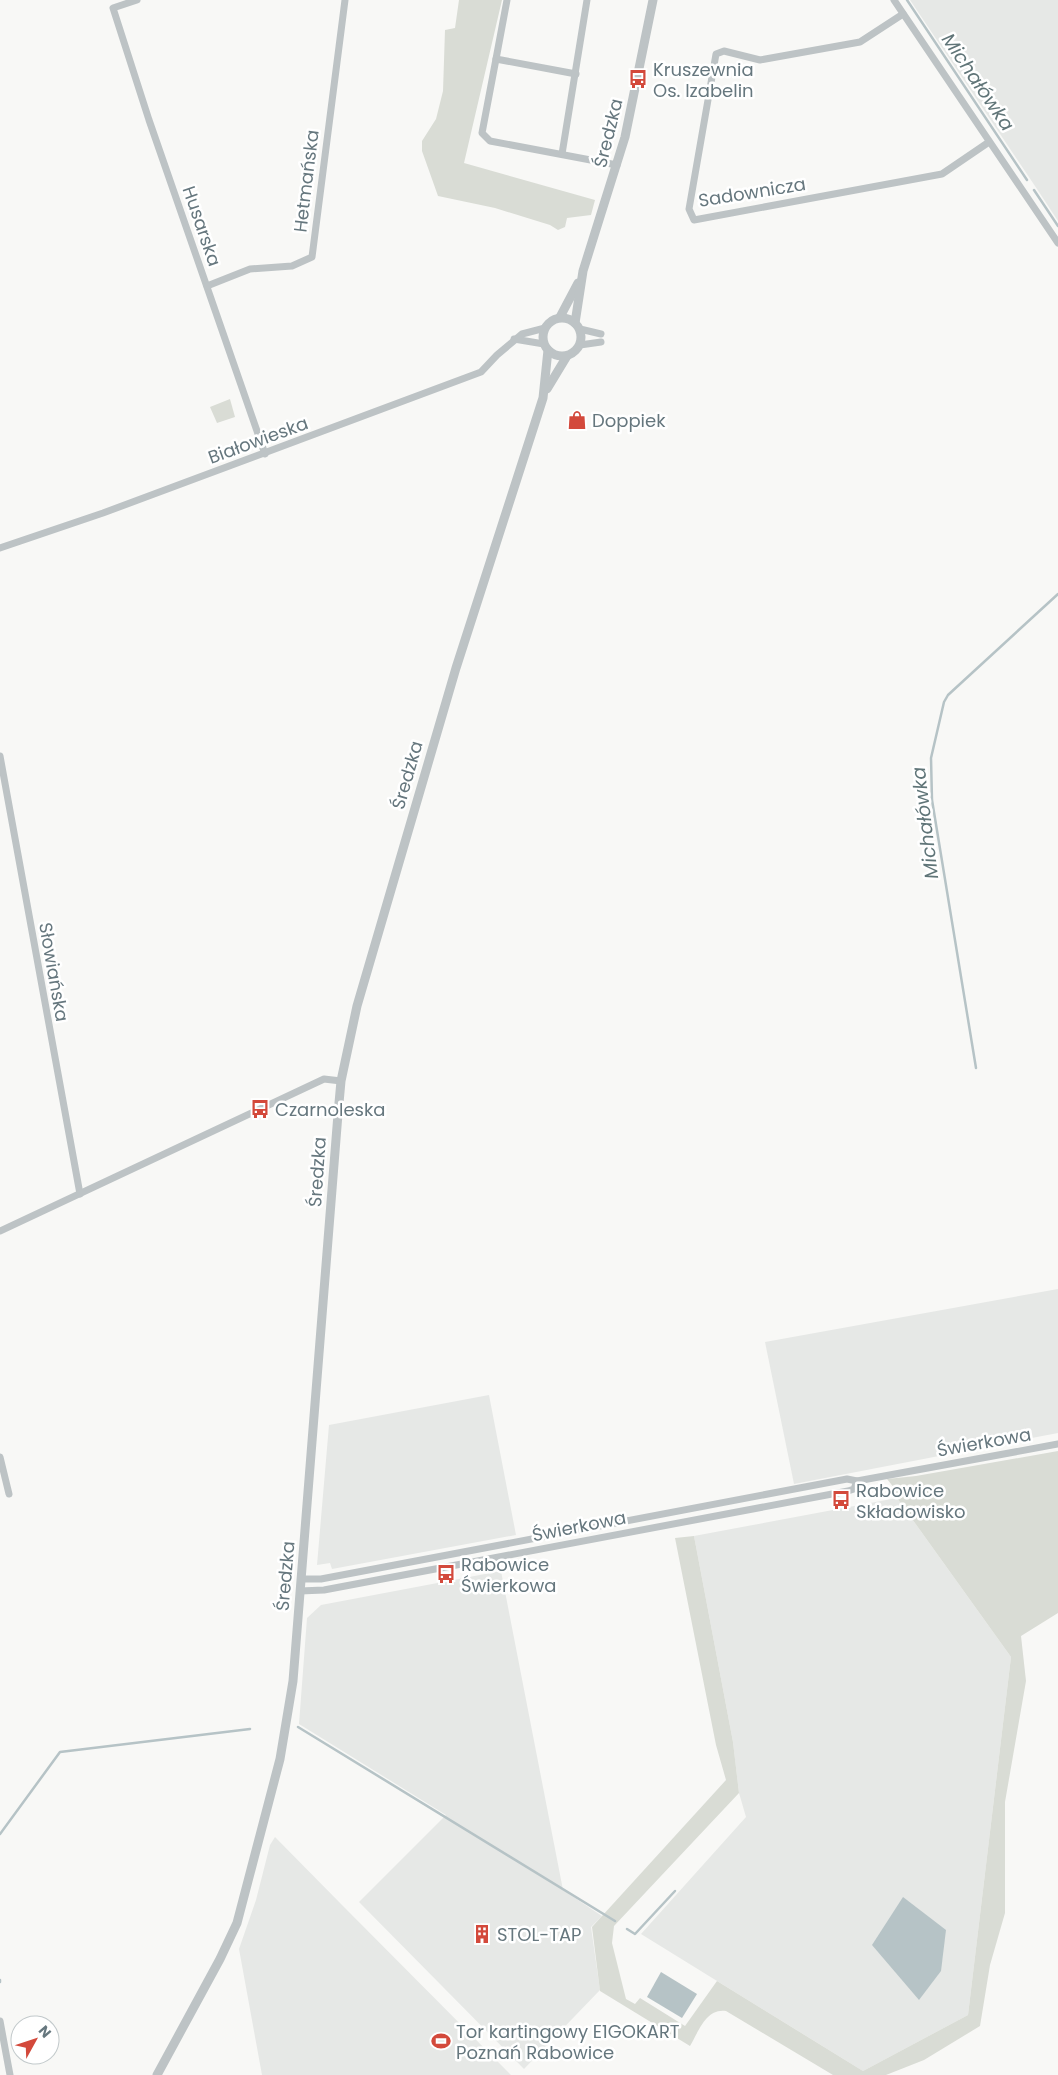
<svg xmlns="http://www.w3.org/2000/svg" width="1058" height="2075" font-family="Poppins,sans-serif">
	<rect width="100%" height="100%" fill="#f8f8f6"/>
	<!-- built -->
	<g fill="#e6e8e6">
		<path d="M910,0H1058V221L1037,189Z"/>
		<path d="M1058,1289V1433L794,1484L765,1342Z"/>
		<path d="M489,1395L516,1535L332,1569L330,1563L317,1565L329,1425Z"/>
		<path d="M897,1498L1011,1657L968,2015L863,2071L641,1934L746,1817L739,1793L733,1742L694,1536Z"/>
		<path d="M501,1571L563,1890L602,1916L591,1927L600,1990L524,2069L359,1902L446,1815L299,1724L307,1618L321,1605Z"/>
		<path d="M275,1837L342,1905L511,2075H262L239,1949L256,1900L270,1845Z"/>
	</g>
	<!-- green -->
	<g fill="#d9dcd5">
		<path d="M459,0H502L464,163L595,200L591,215L567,218L565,227L558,230L550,225L495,208L438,196L422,151V141L436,119L443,91L445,30L455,28Z"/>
		<path d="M230,399L235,417L217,423L210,407Z"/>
		<path d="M1058,1451V1613L1021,1636L1026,1681L1005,1802V1913L990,1965L980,2026L924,2060L886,2075H833L726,2011C706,2008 699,2031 690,2046L600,1991L592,1927L726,1780L716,1745L675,1538L694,1536L733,1742L739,1793L614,1926L612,1943L626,1999L635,2004L640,1998L685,2026L717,1981L863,2071L968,2015L1011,1657L897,1498L895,1489L887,1479L916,1476Z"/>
	</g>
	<!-- water -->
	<g fill="#b6c3c6">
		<path d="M903,1897L946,1930L941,1971L919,2000L872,1945Z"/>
		<path d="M661,1972L697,1994L682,2018L647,1997Z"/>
	</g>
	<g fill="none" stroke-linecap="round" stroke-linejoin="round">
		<!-- stream -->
		<g stroke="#b6c3c6" stroke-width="2.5">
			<path d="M907,0L1027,180"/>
			<path d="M1034,190L1058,226"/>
			<path d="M976,1068L932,800L931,758L944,702L948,695L1058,594"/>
			<path d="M298,1727L615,1921"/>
			<path d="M0,1834L60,1752L250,1729"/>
			<path d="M627,1929L635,1934L675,1891"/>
			<path d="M0,1980V1982"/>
		</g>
		<!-- minor -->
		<g stroke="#bdc3c5" stroke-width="7">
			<path d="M137,0L113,8L149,120L265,454"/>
			<path d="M894,0L1058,243"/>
			<path d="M903,14L860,42L760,60L724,51L716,54L689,209L694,220L942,174L989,142"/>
			<path d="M496,59L507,0"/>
			<path d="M576,74L496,59L482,133L490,141L617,165"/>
			<path d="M562,154L587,0"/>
			<path d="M207,286L250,269L292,266L312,257L345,0"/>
			<path d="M580,329L601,334"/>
			<path d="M514,339L544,344"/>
			<path d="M580,345L601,342"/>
			<path d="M0,548L103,513L481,372L497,355L522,334L545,328"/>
			<path d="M0,756L80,1194"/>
			<path d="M0,1231L324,1079L341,1081"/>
			<path d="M0,1457L9,1494"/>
			<path d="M301,1579H321L847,1479L857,1481L1058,1444"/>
			<path d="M300,1591L324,1590L848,1491L854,1489L857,1481"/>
			<path d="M0,2021L10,2075"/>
		</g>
		<!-- tertiary -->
		<g stroke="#bdc3c5" stroke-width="9">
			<path d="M560,317L578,283"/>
			<circle cx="562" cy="337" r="19"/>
			<path d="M575,323L583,271L625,137L653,0"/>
			<path d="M547,389L567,356"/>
			<path d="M157,2075L220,1959L237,1923L280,1759L293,1681L338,1114L341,1081L357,1006L456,668L543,398L548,350"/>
		</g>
	</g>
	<!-- icons -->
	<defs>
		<g id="bus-bare" transform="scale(1.5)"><path d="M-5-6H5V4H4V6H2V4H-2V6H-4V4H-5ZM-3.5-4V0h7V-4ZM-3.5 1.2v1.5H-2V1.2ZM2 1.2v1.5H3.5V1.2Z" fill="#d3493b" stroke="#fff" stroke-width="2.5" paint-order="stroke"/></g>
		<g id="shop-bare" transform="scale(1.5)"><path d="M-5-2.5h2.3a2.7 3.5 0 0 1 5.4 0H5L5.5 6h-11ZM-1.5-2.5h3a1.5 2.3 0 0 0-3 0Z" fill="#d3493b" stroke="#fff" stroke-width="2.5" paint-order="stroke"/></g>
		<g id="building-bare" transform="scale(1.5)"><path d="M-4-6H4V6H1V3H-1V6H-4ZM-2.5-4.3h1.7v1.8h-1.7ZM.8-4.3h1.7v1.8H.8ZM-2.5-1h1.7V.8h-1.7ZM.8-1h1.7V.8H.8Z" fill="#d3493b" stroke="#fff" stroke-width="2.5" paint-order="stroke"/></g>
		<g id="stadium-bare" transform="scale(1.5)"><path d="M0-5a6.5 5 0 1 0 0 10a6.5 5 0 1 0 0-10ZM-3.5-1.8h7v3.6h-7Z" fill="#d3493b" stroke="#fff" stroke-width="2.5" paint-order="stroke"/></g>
	</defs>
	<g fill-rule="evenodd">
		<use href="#bus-bare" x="638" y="79"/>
		<use href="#shop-bare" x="577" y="420"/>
		<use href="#bus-bare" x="260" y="1109"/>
		<use href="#bus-bare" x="841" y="1500"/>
		<use href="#bus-bare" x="446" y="1574"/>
		<use href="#building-bare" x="482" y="1934"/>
		<use href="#stadium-bare" x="441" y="2041"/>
	</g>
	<g text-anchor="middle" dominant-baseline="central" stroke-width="5" stroke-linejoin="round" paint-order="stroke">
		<!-- poi labels -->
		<g font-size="18" fill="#66777e" stroke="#fff" text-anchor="start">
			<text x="653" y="69">Kruszewnia<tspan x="653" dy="21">Os. Izabelin</tspan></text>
			<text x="592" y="420">Doppiek</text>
			<text x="275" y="1109">Czarnoleska</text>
			<text x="856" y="1490">Rabowice<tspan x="856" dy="21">Składowisko</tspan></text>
			<text x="461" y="1564">Rabowice<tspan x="461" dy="21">Świerkowa</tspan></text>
			<text x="497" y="1934">STOL-TAP</text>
			<text x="456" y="2031">Tor kartingowy E1GOKART<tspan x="456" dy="21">Poznań Rabowice</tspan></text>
		</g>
		<!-- street labels -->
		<g font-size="18" fill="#66777e" stroke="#fff">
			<text transform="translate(608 133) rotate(-76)">Średzka</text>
			<text transform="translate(306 181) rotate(-83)">Hetmańska</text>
			<text transform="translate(752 192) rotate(-9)">Sadownicza</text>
			<text transform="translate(202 226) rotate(71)">Husarska</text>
			<text transform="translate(258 440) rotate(-20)">Białowieska</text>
			<text transform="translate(407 775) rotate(-74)">Średzka</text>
			<text transform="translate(54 972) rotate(80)">Słowiańska</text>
			<text transform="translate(317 1172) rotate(-86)">Średzka</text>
			<text transform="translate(984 1442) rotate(-10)">Świerkowa</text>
			<text transform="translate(579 1526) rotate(-11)">Świerkowa</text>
			<text transform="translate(285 1576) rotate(-85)">Średzka</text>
		</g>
		<!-- water labels -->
		<g font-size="19" font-style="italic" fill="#607578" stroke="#fff">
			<text transform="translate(978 82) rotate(56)">Michałówka</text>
			<text transform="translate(925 823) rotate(-97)">Michałówka</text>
		</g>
	</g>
	<!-- north arrow -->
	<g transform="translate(35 2040) rotate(50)"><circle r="24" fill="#ffffff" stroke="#c2c9cb"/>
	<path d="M0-4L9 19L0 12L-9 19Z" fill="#d3493b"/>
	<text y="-8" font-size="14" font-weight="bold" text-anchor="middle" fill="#66777e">N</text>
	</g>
</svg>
